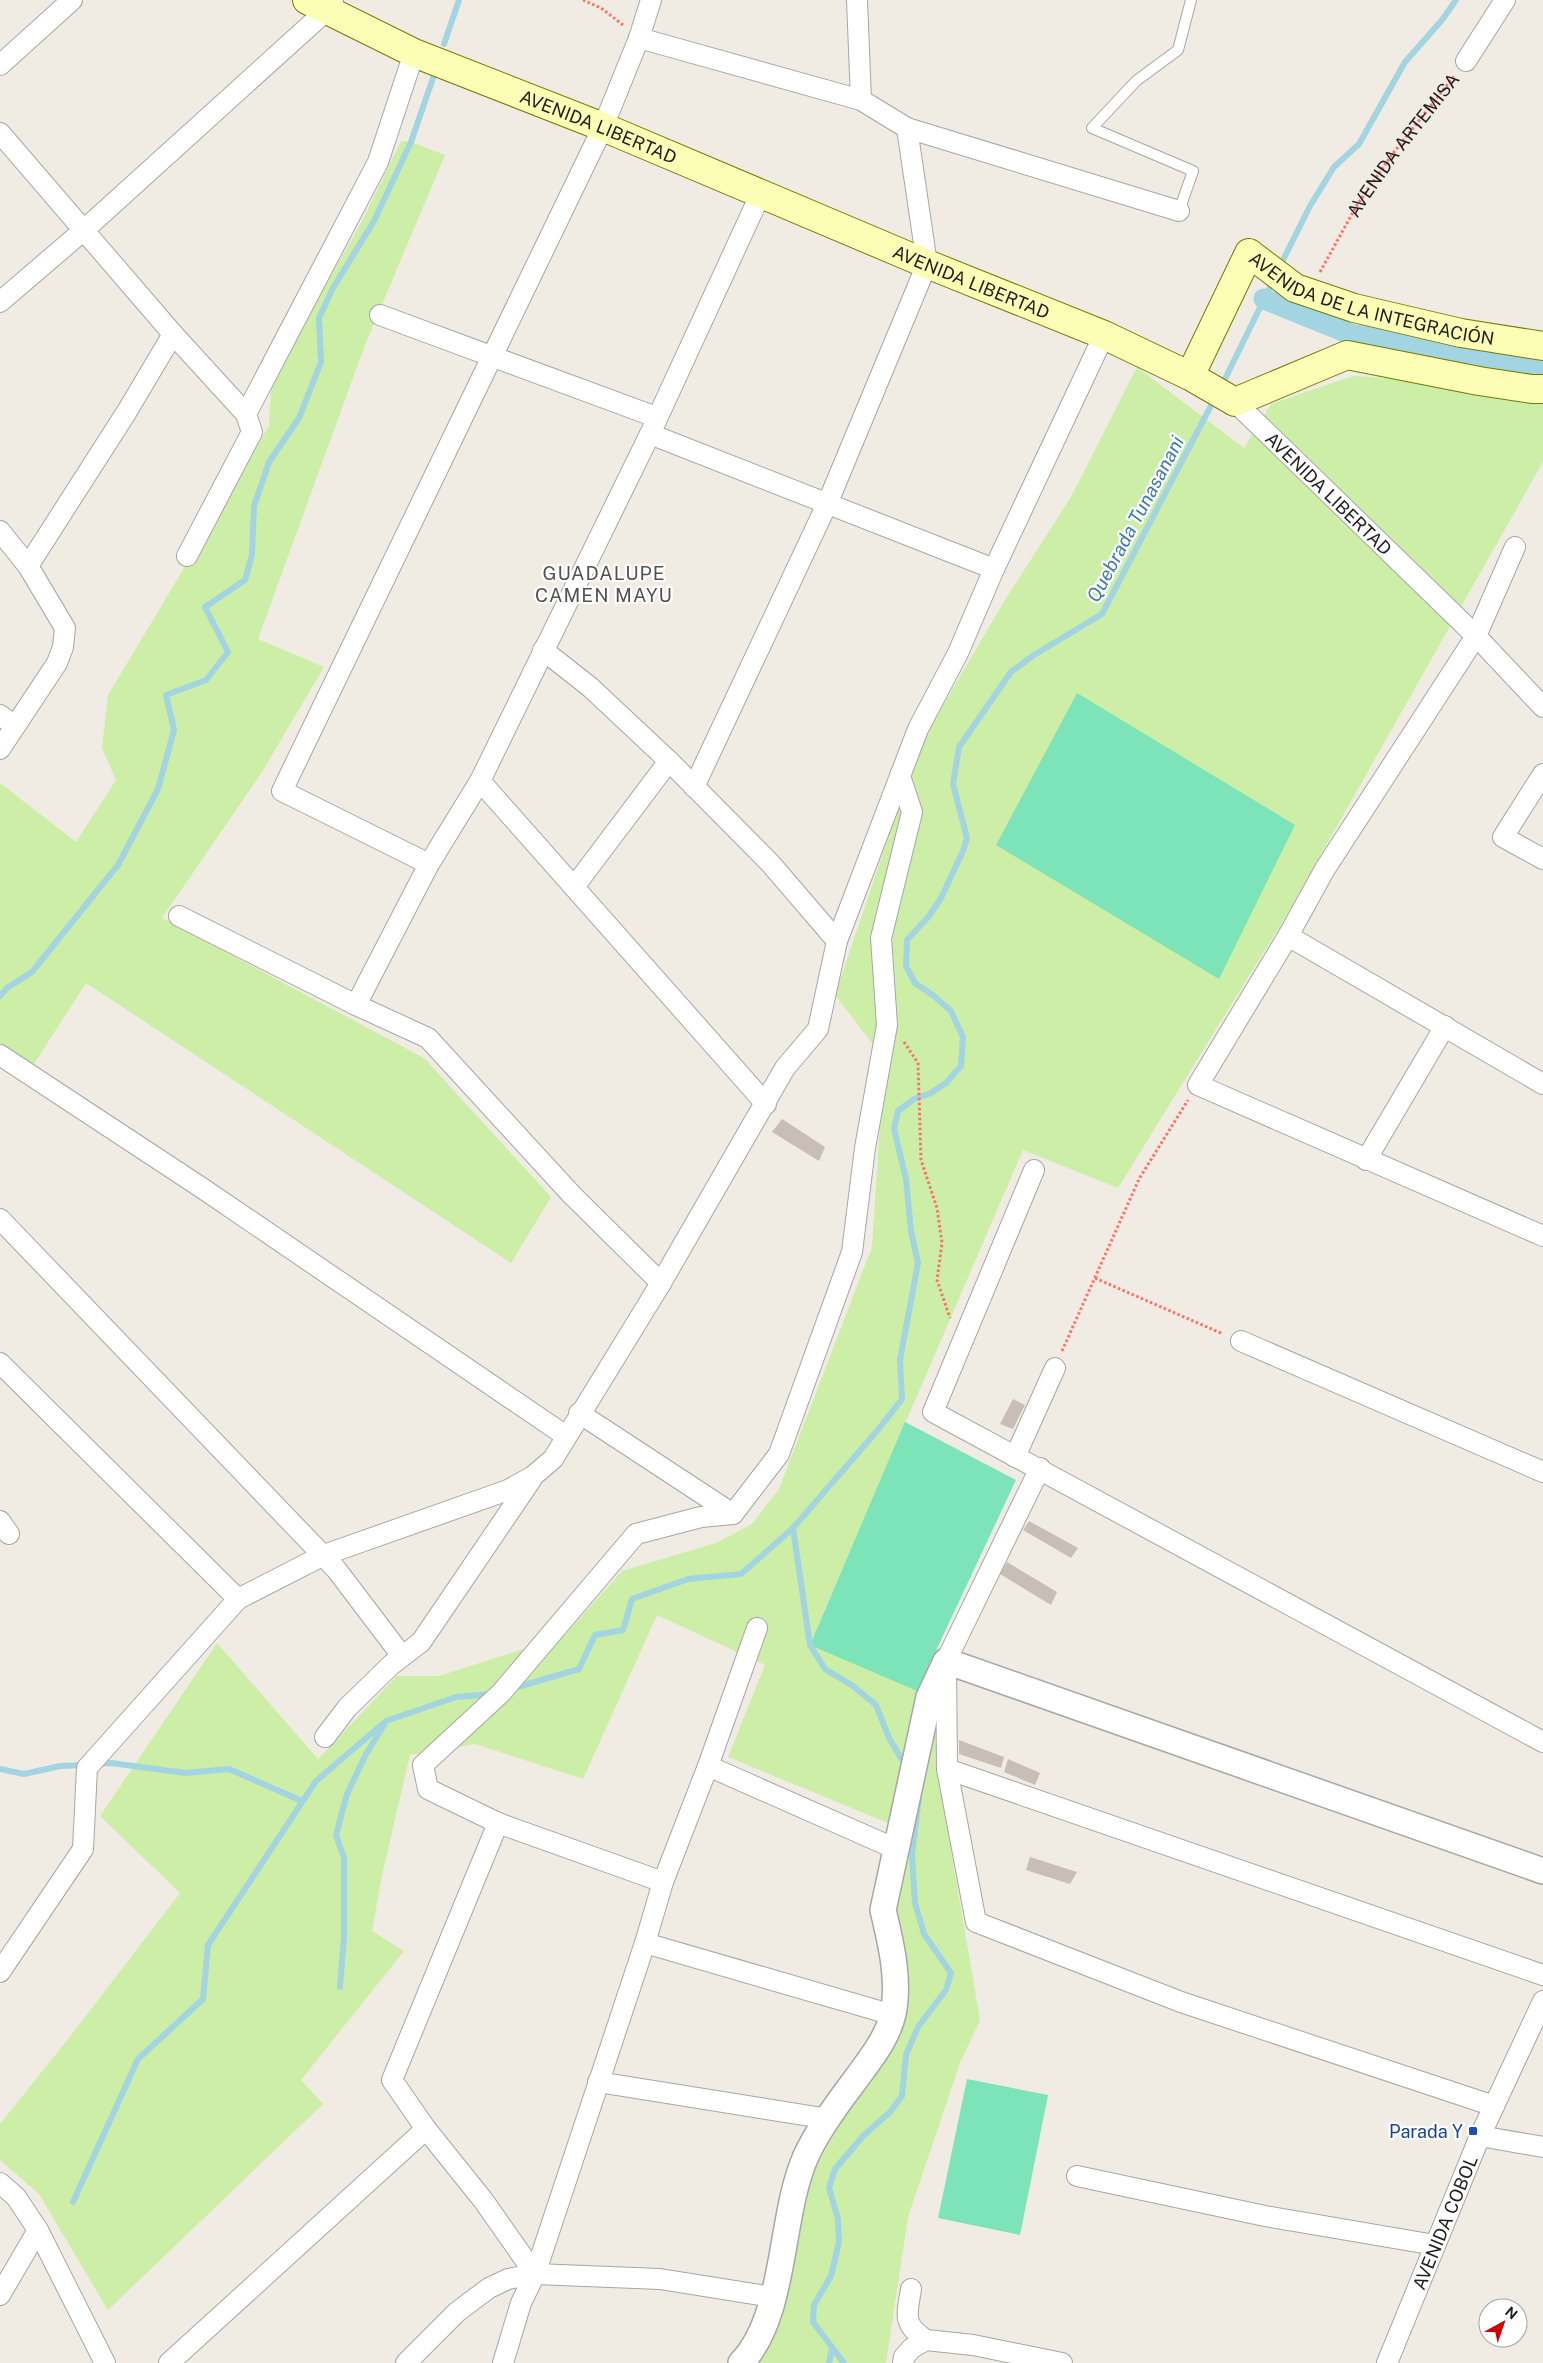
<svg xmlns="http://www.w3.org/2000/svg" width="1543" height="2363" font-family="'Public Sans',sans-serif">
	<rect width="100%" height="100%" fill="#f0ece4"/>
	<!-- grass -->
	<g fill="#cceea7">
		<path d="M401,141L411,142L445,155L365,345L258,639L324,667L262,772L162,918L424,1058L551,1197L511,1263L86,983L32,1067L0,1043V783L76,842L116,780L102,748L108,695L269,426L271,385L293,342L361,223Z"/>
		<path d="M1137,367L1244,448L1271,404L1353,376L1405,379L1484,396L1543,400V462L1286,916L1118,1188L1023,1150L810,1644L917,1691L888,1823L728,1757L765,1665L657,1615L583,1779L475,1744L410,1755L382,1875L372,1931L404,1951L301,2080L323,2104L108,2310L39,2194L0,2160V2124L72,2034L180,1893L100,1816L217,1643L318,1759L397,1676H439L564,1636L622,1571L716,1543L752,1524L779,1489L872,1247L880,1123L889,1065L835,995L893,823L929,729L1005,600L1071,497Z"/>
		<path d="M935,1722L937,1768L980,2020L960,2063L908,2217L886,2363H759L771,2344L814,2169L847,2113L899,2035L909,1987L896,1905Z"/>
	</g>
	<!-- pitch -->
	<g fill="#7de4b9">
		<path d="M1077,693L1295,825L1219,979L996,845Z"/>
		<path d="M905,1422L1016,1480L917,1691L810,1645Z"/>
		<path d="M967,2079L1048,2095L1020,2235L938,2218Z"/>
	</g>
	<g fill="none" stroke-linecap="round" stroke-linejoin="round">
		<!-- stream -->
		<g stroke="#a2d4e1" stroke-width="6">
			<path d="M444,44L459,0"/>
			<path d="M1279,268L1310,206L1334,167L1359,144L1405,62L1442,20L1456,0"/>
			<path d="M1221,387L1274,279"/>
			<path d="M0,996L7,988L32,972L118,865L158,789L174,730L166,695L206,680L228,652L205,607L245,580L252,555L254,506L269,462L299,418L321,362L319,318L333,288L374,221L411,142L433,78"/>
			<path d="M793,1528L810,1645L825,1669L853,1686L876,1705L889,1738L907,1768"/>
			<path d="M514,1688L579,1669L595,1635L623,1630L632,1599L688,1579L741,1574L793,1528L877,1431L902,1399L900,1360L918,1263L911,1231L906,1179L894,1129L898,1111L914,1099L931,1093L946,1083L961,1066L963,1037L951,1011L934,996L915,983L906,966L907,940L929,916L941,898L963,851L967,838L953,784L959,747L1011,672L1034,655L1102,614L1215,398"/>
			<path d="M97,1764L111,1763L186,1773L229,1769L302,1801"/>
			<path d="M0,1769L24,1774L60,1766L85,1765"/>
			<path d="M340,1987L344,1937V1858L336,1835L347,1794L366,1754L384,1725"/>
			<path d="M73,2202L138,2059L203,1999L208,1945L316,1781L386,1721L456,1697L492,1694"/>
			<path d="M829,2363L832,2348"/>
			<path d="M844,2363L813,2322L814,2305L831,2276L839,2242L838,2219L829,2188L835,2169L864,2135L890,2112L902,2096L906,2055L918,2027L946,1990L951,1973L924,1934L915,1903L912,1855L919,1797"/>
		</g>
		<!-- canal -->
		<path stroke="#a2d4e1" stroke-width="21" d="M1264,299L1353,335L1377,337L1477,361L1529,368H1543"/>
	</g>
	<!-- building -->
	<g fill="#c8beb7">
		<path d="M782,1119L825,1147L819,1161L772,1132Z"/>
		<path d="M1013,1399L1025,1405L1013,1429L1000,1424Z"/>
		<path d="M1029,1521L1078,1548L1071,1558L1023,1530Z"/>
		<path d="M1007,1562L1057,1592L1051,1605L1000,1574Z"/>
		<path d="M959,1740L1004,1757L1001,1768L959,1754Z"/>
		<path d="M1008,1759L1040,1773L1035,1785L1004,1772Z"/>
		<path d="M1030,1857L1077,1872L1070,1884L1026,1870Z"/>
	</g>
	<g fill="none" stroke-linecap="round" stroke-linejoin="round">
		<!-- service casing -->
		<g stroke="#a6a6a6" stroke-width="12">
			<path id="service" d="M1179,211L1193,171L1092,128L1136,81L1178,50L1191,0"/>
		</g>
		<!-- minor casing -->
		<g stroke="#a6a6a6" stroke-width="22">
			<g id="minor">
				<path d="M857,0L861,100"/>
				<path d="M639,38L861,100L907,128L1179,211"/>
				<path d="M1466,61L1505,0"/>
				<path d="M0,65L72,0"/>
				<path d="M0,133L173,334L246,414L252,432L187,556"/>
				<path d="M0,302L84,230L327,10L333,0"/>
				<path d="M380,315L656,417"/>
				<path id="s2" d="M1235,402L1476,636L1543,707"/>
				<path d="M246,414L378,162L414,53"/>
				<path d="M650,434L994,569"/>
				<path d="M0,531L28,566L65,628L63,647L57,663L0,749"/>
				<path d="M1515,547L1476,636L1325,869L1288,936L1198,1085L1543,1236"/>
				<path d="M28,566L126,413L173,334"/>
				<path d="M543,650L590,687L669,761L770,863L837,941"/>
				<path d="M0,715L15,726"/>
				<path d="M1543,774L1503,837L1543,859"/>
				<path d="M480,781L766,1104"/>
				<path d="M694,787L828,502L927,264L907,128"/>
				<path d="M429,864L282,791L603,127L639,38L651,0"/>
				<path d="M574,887L669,761"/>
				<path d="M179,916L356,1005L428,1038L571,1194L661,1283"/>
				<path d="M1288,936L1543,1084"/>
				<path d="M356,1005L429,864L480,781L650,434L761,193"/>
				<path d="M0,1055L202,1188L566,1436"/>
				<path d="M1366,1160L1445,1026"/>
				<path d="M1034,1170L933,1412L1543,1742"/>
				<path d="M0,1219L336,1569L402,1656"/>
				<path d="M1241,1341L1543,1472"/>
				<path d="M0,1363L238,1599L324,1555L508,1490L533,1476L553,1459L661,1283L785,1068L818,1029L837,941L918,729L958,653L994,569L1104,335"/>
				<path d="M579,1413L733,1514"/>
				<path d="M1015,1457L1055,1368"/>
				<path d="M1040,1468L946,1661L947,1769L976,1922L1181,2002L1494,2106"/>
				<path d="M0,1521L9,1534"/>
				<path d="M325,1737L347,1708L391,1665L421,1642L531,1480"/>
				<path d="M708,1766L896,1849"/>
				<path d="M947,1769L1543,1975"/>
				<path d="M498,1823L392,2080L426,2129L483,2200L535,2274"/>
				<path d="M663,1882L498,1823L428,1789L423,1765L501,1693L636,1534L701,1517L733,1514L779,1454L852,1252L865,1148L887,1025L881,938L912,812L900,776"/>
				<path d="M645,1943L893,2015"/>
				<path d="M0,1972L83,1849L87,1768L238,1599"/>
				<path d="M598,2082L829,2119"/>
				<path d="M1480,2136L1543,2147"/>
				<path d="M1077,2176L1265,2216L1435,2245"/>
				<path d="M0,2183L16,2197L38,2230L105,2363"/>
				<path d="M911,2289C907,2315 902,2324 926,2340"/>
				<path d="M0,2295L38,2230"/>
				<path d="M169,2363L426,2129"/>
				<path d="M406,2363L457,2312L489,2288L508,2279L535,2274L660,2279L772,2297"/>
				<path d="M503,2363L521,2303L535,2274L645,1943L663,1882L708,1766L757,1628"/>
				<path d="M903,2363L904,2357L912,2348L926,2340L973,2345L1062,2363"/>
				<path id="s3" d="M1387,2363L1480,2136L1543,2001"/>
			</g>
		</g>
		<!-- tertiary casing -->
		<g stroke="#a6a6a6" stroke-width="28">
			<path id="tertiary" d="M741,2363C787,2315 779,2216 806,2156C817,2132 837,2104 853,2083C868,2062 887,2040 893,2014C900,1981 891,1943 883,1910L929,1697L946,1661L1543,1871"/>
		</g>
		<!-- secondary casing -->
		<g stroke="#727c00" stroke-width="30">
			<g id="secondary">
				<path id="s4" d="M307,0L414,53L603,127L927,264L1104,335L1190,376L1235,402L1347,355L1479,381L1532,389H1543"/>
				<path id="s5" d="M1190,376L1249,253L1295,288L1354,308L1461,333L1543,346"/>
			</g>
		</g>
		<!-- path -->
		<g stroke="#ff7267" stroke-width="3" stroke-dasharray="2.5 2.5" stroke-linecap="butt">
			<path d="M583,0L601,8L623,25"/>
			<path id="s1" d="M1320,272L1357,205L1391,156L1455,75"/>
			<path d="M904,1042L918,1063L921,1160L937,1208L942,1243L937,1280L950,1318"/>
			<path d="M1095,1278L1223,1334"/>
			<path d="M1062,1351L1139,1179L1188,1100"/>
		</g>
		<!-- service -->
		<use href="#service" stroke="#fff" stroke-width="10"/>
		<!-- minor -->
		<use href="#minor" stroke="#fff" stroke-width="20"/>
		<!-- tertiary -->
		<use href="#tertiary" stroke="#fff" stroke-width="25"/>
		<!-- secondary -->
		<use href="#secondary" stroke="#fcfeb5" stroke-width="28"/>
	</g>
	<!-- markers -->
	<rect fill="#1a4fb4" stroke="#fff" stroke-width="2" x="1468" y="2126" width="10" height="10" rx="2.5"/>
	<g text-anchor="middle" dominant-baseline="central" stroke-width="4.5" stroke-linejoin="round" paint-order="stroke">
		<!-- street labels -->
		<g font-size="18" fill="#1f1f1f" stroke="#fff">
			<text stroke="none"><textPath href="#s4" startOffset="318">AVENIDA LIBERTAD</textPath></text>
			<text stroke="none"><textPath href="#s1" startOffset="152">AVENIDA ARTEMISA</textPath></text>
			<text stroke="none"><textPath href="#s4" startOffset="722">AVENIDA LIBERTAD</textPath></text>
			<text stroke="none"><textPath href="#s5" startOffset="270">AVENIDA DE LA INTEGRACIÓN</textPath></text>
			<text stroke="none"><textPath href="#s2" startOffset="131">AVENIDA LIBERTAD</textPath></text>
			<text stroke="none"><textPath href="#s3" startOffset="152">AVENIDA COBOL</textPath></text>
		</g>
		<!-- transit labels -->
		<g font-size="18" fill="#164399" stroke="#fff" text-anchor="end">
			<text x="1463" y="2131">Parada Y</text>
		</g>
		<!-- water labels -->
		<g font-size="19" font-style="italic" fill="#417aad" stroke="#fff">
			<text transform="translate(1135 519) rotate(-62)">Quebrada Tunasanani</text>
		</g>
		<!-- neighbourhood labels -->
		<g font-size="19" letter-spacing="1" fill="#525252" stroke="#fff">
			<text x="604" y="573">GUADALUPE<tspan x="604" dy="22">CAMEN MAYU</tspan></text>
		</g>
	</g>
	<!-- north arrow -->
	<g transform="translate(1503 2323) rotate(40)"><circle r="24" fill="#ffffff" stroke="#a5a5a5"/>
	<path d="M0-4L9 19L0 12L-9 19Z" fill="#ce0006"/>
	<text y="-8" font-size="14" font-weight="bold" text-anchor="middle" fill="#1f1f1f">N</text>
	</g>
</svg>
